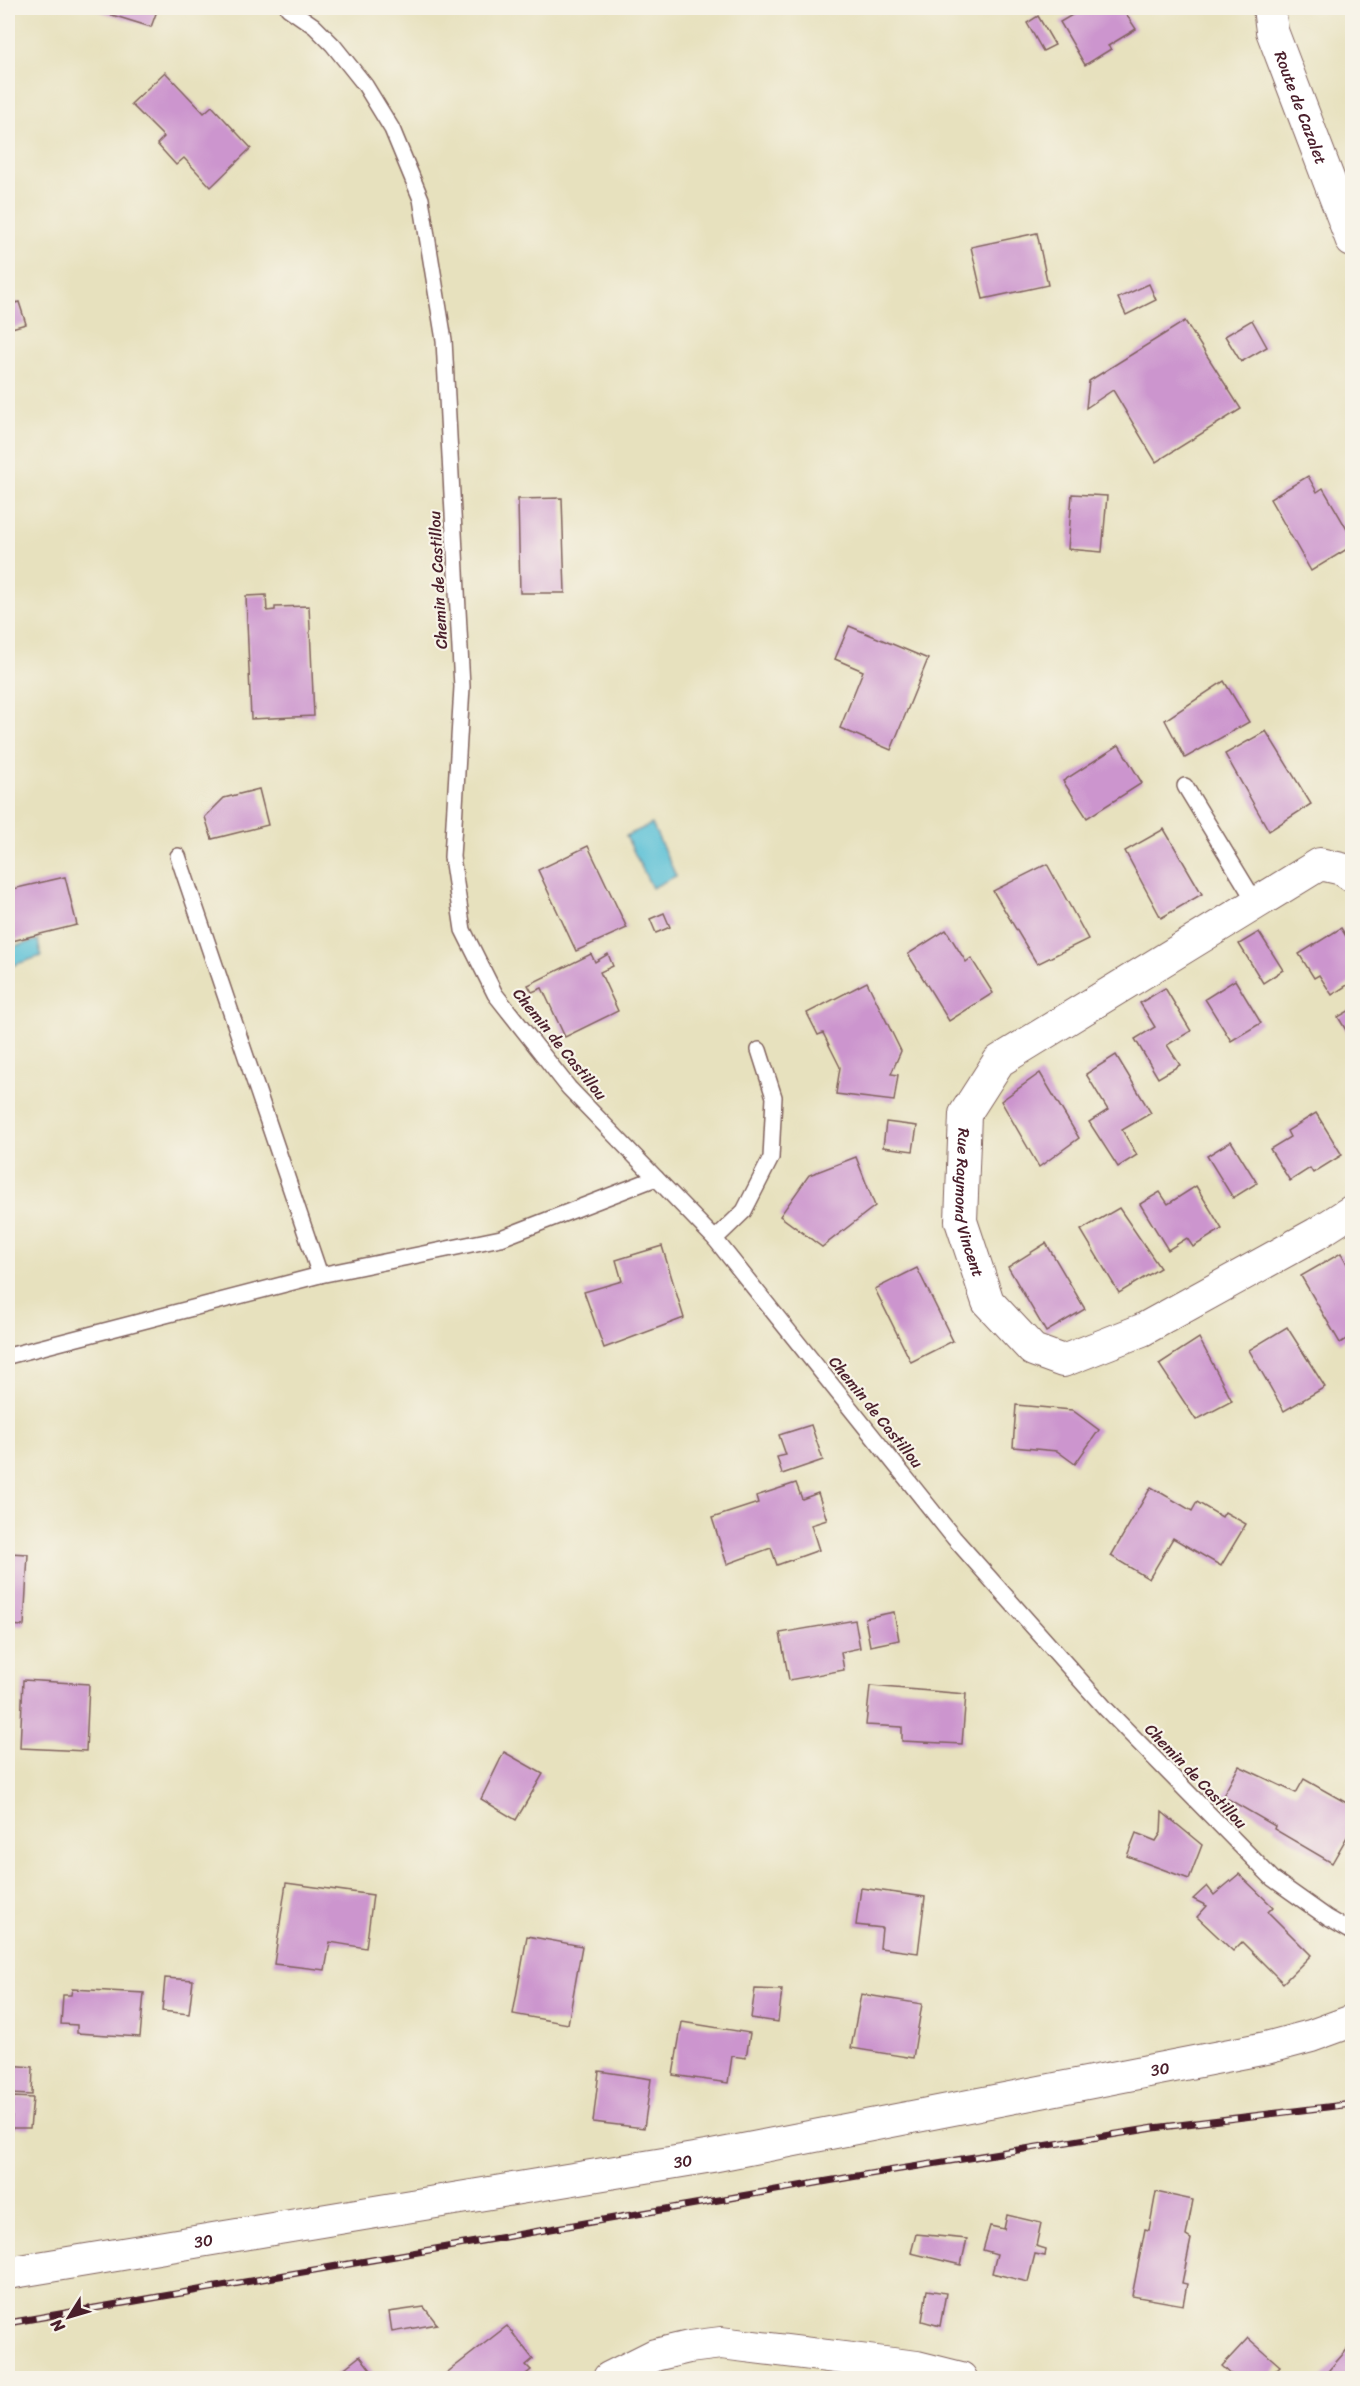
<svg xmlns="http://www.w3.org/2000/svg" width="1360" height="2386" font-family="Sriracha,sans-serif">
	<rect width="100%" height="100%" fill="#f7f3e8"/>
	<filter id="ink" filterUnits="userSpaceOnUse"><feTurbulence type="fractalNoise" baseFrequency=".0167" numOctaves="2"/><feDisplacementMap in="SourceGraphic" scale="12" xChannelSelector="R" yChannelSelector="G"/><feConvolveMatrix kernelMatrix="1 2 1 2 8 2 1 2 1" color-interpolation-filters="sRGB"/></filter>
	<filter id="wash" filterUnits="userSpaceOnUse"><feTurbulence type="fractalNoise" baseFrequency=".008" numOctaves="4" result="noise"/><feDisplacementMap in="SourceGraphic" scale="24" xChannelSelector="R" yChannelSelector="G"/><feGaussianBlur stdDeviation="1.35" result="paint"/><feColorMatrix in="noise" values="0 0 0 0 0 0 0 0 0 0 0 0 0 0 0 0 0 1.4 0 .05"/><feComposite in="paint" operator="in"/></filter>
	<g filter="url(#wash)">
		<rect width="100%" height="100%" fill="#e7e1be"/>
		<!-- water -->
		<g fill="#58c0d6" stroke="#517080" stroke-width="1.5">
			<path d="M652,824L676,876L652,888L626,836Z"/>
			<path d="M38,940L41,956L8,967V948Z"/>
		</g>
		<g id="blocks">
			<!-- building -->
			<g fill="#cc95ce">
				<path d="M100,8H158L151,27L99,11Z"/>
				<path d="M1084,8H1122L1136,29L1108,46L1111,49L1085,65L1060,22Z"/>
				<path d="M1038,16L1055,45L1043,51L1027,23Z"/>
				<path d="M165,72L204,113L212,106L251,148L211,187L184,158L176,165L157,144L164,137L131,104Z"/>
				<path d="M1037,233L1048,285L983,299L971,247Z"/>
				<path d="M1149,284L1156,300L1126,315L1118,298Z"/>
				<path d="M19,302L26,324L8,329V305Z"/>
				<path d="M1252,320L1267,347L1241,362L1225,336Z"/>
				<path d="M1185,321L1241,409L1156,462L1113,390L1086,408L1089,381Z"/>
				<path d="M1308,476L1317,492L1323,488L1352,538V546L1311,571L1270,499Z"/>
				<path d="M1072,494L1107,496L1102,552L1068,549Z"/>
				<path d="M562,498L565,593H520L518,499Z"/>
				<path d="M266,595L267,611L275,610V607L309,606L314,716L251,719L246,596Z"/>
				<path d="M849,626L928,659L891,750L840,728L863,671L835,659Z"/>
				<path d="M1224,681L1249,722L1185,758L1165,720Z"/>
				<path d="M1266,731L1311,804L1269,831L1225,754Z"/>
				<path d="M1119,745L1142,783L1087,818L1063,781Z"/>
				<path d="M259,789L268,825L212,839L205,817L224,798Z"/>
				<path d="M1164,829L1202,894L1161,918L1125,851Z"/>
				<path d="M588,846L627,928L576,951L538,870Z"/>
				<path d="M1047,864L1088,939L1037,964L993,891Z"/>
				<path d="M65,877L77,925L8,942V890Z"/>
				<path d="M664,913L670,927L656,933L650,919Z"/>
				<path d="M1341,928L1352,946V982L1332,995L1319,975L1314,978L1299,954Z"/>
				<path d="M946,930L966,962L971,958L993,993L949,1021L908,954Z"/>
				<path d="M1259,932L1283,970L1263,983L1239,944Z"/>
				<path d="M591,954L595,962L608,954L613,966L600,972L618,1011L565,1037L542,988L532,992L528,985Z"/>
				<path d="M1235,980L1261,1023L1231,1041L1205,999Z"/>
				<path d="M867,982L901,1051L891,1074L898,1075L894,1101L836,1094L840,1067L823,1033L818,1035L807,1013Z"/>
				<path d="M1165,988L1191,1031L1167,1045L1180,1065L1158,1078L1135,1039L1155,1027L1140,1003Z"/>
				<path d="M1352,1009V1040L1338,1017Z"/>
				<path d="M1116,1055L1151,1113L1122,1130L1137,1155L1118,1167L1089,1122L1108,1110L1086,1074Z"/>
				<path d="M1040,1073L1079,1138L1039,1167L1001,1101Z"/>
				<path d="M1316,1113L1342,1155L1313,1173L1310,1168L1290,1181L1270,1149L1290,1137L1287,1131Z"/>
				<path d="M886,1122L917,1126L913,1151L883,1147Z"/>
				<path d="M1231,1141L1257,1183L1233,1198L1207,1156Z"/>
				<path d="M856,1157L875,1206L822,1247L780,1216L809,1175Z"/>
				<path d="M1196,1186L1222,1229L1193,1247L1187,1238L1168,1250L1140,1204L1160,1192L1168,1204Z"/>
				<path d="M1119,1208L1160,1268L1119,1293L1081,1230Z"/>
				<path d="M1046,1243L1085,1309L1046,1332L1008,1267Z"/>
				<path d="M662,1246L684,1318L604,1348L584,1292L622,1281L616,1260Z"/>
				<path d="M1341,1253L1352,1273V1335L1340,1343L1301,1276Z"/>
				<path d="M917,1268L953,1341L911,1362L875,1289Z"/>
				<path d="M1287,1327L1325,1387L1284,1411L1249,1350Z"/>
				<path d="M1199,1338L1232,1401L1196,1420L1159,1364Z"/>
				<path d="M1016,1405L1072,1410L1099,1430L1075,1464L1057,1451L1013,1447Z"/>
				<path d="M811,1425L823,1460L782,1474L777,1457L786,1455L779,1435Z"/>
				<path d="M796,1483L802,1499L818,1493L827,1520L811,1525L819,1550L777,1565L771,1548L727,1564L712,1518L758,1503L756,1496Z"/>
				<path d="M1151,1487L1192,1511L1197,1502L1222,1517L1225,1512L1246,1524L1221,1566L1173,1538L1149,1579L1111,1556Z"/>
				<path d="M8,1553L28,1554L24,1626L8,1625Z"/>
				<path d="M894,1612L899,1640L870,1646L865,1618Z"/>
				<path d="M855,1620L860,1648L841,1652L844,1670L789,1680L780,1633Z"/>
				<path d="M23,1680L89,1684L86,1751L20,1748Z"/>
				<path d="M870,1686L966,1694L962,1744L902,1741V1727L866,1725Z"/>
				<path d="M504,1752L543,1774L516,1820L481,1799Z"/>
				<path d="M1239,1766L1296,1793L1304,1779L1352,1806V1828L1332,1863L1274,1829L1275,1826L1223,1796Z"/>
				<path d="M1162,1812L1202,1845L1189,1879L1127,1856L1136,1833L1156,1841L1161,1833Z"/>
				<path d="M1239,1874L1273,1907L1268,1912L1311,1955L1283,1983L1242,1942L1233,1951L1197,1917L1207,1906L1193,1899L1207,1886L1214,1895Z"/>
				<path d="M286,1883L373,1895L366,1948L330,1942L325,1970L274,1964Z"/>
				<path d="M861,1888L925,1897L918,1953L880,1948L882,1928L856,1925Z"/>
				<path d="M527,1936L582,1946L568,2024L513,2014Z"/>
				<path d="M165,1978L193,1980L189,2014L162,2011Z"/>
				<path d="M72,1989L144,1993L140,2037L77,2033V2025L61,2024L63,1995H71Z"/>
				<path d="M755,1989L782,1990L778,2022L751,2018Z"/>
				<path d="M861,1994L922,2004L913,2058L851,2048Z"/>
				<path d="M682,2022L750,2033L746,2058L732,2056L728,2083L673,2075Z"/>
				<path d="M8,2065L33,2067L32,2095L8,2094Z"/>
				<path d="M599,2071L651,2079L644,2128L593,2122Z"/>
				<path d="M13,2097L33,2098L30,2128H11Z"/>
				<path d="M1156,2192L1193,2200L1186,2236L1191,2239L1182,2283L1187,2284L1183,2305L1132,2296L1145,2229L1149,2230Z"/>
				<path d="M1007,2215L1041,2223L1036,2246L1046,2249L1045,2256L1035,2254L1028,2282L992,2273L997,2254L983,2250L990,2226L1004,2229Z"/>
				<path d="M916,2234L967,2239L961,2265L911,2253Z"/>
				<path d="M927,2290L946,2293L940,2326L922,2321Z"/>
				<path d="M424,2307L437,2324L392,2332L389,2312Z"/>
				<path d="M507,2326L533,2359L526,2365L531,2370L521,2378H440Z"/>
				<path d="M1248,2338L1280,2366L1268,2378H1235L1222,2366Z"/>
				<path d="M1352,2344V2378H1322Z"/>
				<path d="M360,2356L377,2378H332Z"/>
			</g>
		</g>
	</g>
	<g filter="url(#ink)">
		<use href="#blocks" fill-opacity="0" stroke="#81635e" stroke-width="1.5"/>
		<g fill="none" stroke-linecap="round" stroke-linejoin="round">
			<!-- lane casing -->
			<g stroke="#81635e" stroke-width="18">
				<g id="lane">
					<path d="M288,8L314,26L333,45L365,85L392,129L421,199L444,340L462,687L452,857L463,930L495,994L569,1088L715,1239L954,1538L1106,1709L1273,1879L1328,1918L1352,1932"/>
					<path d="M1185,786L1256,903"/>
					<path d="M178,856L320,1275"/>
					<path d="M715,1239L744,1211L771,1158L774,1097L759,1050"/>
					<path d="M8,1356L320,1275L501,1238L656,1178"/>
				</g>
			</g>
			<!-- street casing -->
			<g stroke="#81635e" stroke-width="34">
				<g id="street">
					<path id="s1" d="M1269,8L1272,31L1352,241"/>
					<path id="s2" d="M1352,876L1342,869L1320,864L999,1061L965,1114L961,1221L988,1302L1033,1350L1063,1361L1142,1330L1316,1234L1352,1211"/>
					<path id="s3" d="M8,2273L712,2156L1266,2048L1311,2036L1352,2021"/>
					<path d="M609,2378L655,2355L689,2347L721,2343L917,2367L961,2378"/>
				</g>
			</g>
			<!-- lane -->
			<use href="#lane" stroke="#fff" stroke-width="15"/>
			<!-- street -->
			<use href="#street" stroke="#fff" stroke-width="32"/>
			<!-- rail casing -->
			<g stroke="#4a1f2b" stroke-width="7">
				<path id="rail" d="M8,2323L851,2177L1154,2128L1352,2104"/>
			</g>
			<!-- rail -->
			<use href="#rail" stroke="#f7f3e8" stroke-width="4.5" stroke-dasharray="14" stroke-linecap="butt"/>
		</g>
	</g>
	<g text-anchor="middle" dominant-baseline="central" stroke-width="4.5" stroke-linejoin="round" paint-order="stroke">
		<!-- street labels -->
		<g font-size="16" fill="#4a1f2b" stroke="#f7f3e8">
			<text stroke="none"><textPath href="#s1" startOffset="105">Route de Cazalet</textPath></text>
			<text transform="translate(438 580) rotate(-93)">Chemin de Castillou</text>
			<text transform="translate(560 1044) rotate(51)">Chemin de Castillou</text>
			<text stroke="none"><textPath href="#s2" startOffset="564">Rue Raymond Vincent</textPath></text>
			<text transform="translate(876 1412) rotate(51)">Chemin de Castillou</text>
			<text transform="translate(1196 1776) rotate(46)">Chemin de Castillou</text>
			<text stroke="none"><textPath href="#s3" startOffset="1170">30</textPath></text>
			<text stroke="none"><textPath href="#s3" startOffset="684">30</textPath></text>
			<text stroke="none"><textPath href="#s3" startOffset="198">30</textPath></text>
		</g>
	</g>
	<!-- margin -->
	<rect width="1360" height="2386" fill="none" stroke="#f7f3e8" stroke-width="30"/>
	<!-- north arrow -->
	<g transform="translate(69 2317) rotate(233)" stroke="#f7f3e8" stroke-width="4.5" paint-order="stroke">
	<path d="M0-4.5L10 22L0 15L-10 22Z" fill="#4a1f2b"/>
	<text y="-9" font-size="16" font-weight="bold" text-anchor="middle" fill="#4a1f2b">N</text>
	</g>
</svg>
